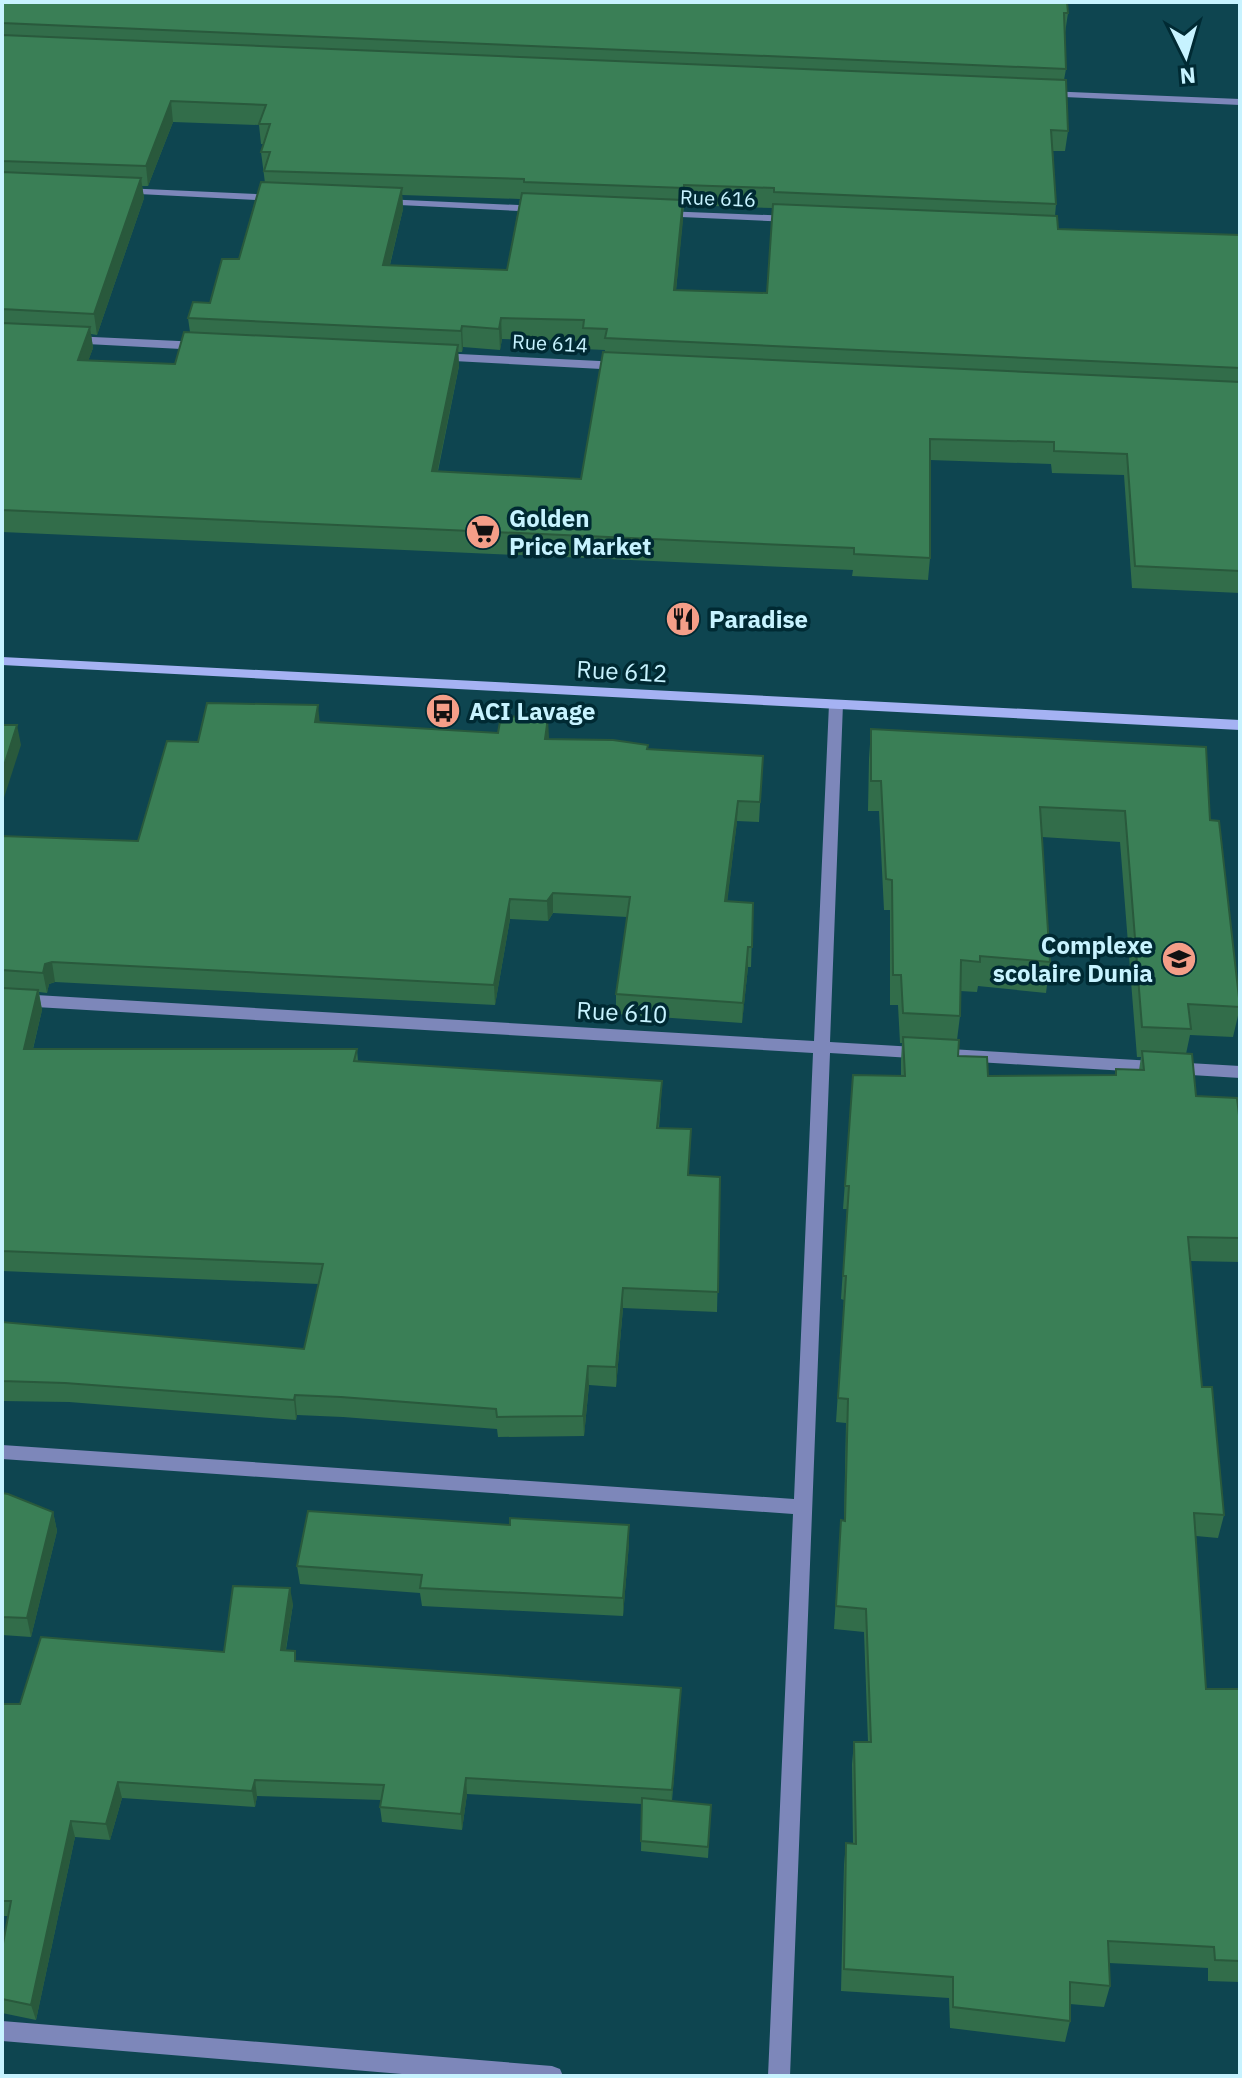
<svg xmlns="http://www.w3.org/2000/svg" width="1242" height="2078" font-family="'IBM Plex Sans',sans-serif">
	<rect width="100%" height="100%" fill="#0e4550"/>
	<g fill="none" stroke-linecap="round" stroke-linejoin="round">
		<!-- street -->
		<g fill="#7d87ba" fill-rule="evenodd">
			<path d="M1046,91L1240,99V105L1042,96L1041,94Z"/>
			<path d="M123,188L276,195L282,198L276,201L119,193V189Z"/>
			<path d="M383,199L540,206L546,209L540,212L379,204V200Z"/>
			<path d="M663,211L792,216L798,219L792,222L659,216L657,214Z"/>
			<path d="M72,336L200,342L206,346L200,350L68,343L66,340Z"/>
			<path d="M439,353L620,362L626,366L620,370L435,360V354Z"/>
			<path d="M836,700L843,704L830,1042L1240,1066V1078L830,1053L790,2076H768L793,1514L2,1459V1445L794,1499L813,1053L2,1005V993L814,1041L829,704Z"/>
			<path d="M2,2021L552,2066L560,2069L563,2076H426L2,2041Z"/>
		</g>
		<!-- secondary -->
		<path fill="#a5b2f3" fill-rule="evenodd" d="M2,657L1240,720V730L2,665Z"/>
	</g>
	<!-- wall -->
	<g fill="#326d4a" fill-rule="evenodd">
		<path d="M2,2L1068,13L1065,33L1066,69L1064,80L1068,131L1065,151H1053L1056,204L1055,216L1058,229L1240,235V593L1132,588L1124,475L1052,473L1051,464L930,460V558L928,580L852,576L853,570L2,532ZM173,122L259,125L261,144H263L261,152L265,183L239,259L210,303L188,318L190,332L175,364L88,361L93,348L91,334L97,335L144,198L142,186H148ZM402,195L520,199L507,270L390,265L403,209ZM684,205L773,208L767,293L676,290ZM502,339L583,341V349L605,350L581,479L438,471L459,366L458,352H462L463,347L500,350Z"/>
		<path d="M320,723L548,739L648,749L763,756L759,822L737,821L727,901L753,903L751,967H748L742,1023L616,1014V994L627,917L553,913L548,921L510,919L495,1005L55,982L49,984L47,993L39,992L42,1010L33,1049H357L358,1061L661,1101L659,1128L690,1149L688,1175L720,1177L717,1312L623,1308L616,1387L589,1385L584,1436L498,1437L497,1429L343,1417L297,1415L296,1420L69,1402L2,1401V1322L304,1349L319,1284L2,1271V836L138,841L198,742Z"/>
		<path d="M871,729L1210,820L1240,1007L1233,1037L1190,1035L1186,1054L1196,1096L1240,1124V1262L1190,1261L1202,1387L1224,1515L1218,1538L1196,1536L1206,1689H1240V1982L1208,1981V1968L1109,1963L1110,1986L1104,2007L1070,2004V2021L1065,2042L950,2028L949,1998L841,1991L844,1865L846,1843L853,1844L852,1764L854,1742H868L864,1632L834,1629L841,1520H844L846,1423L836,1422L844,1300L841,1299L847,1209H843L853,1075L901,1076V1060L902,1043H900L898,1005H890V910H884L879,811H868L869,759ZM1042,837L1120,842L1137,1057H1141L1139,1070L1116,1069L1115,1075L988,1076L958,1056L957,1040L960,1016V991L977,992L978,986L1046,993L1050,962Z"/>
		<path d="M2,1493L53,1512L57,1531L31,1637L2,1635Z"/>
		<path d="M629,1543L623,1616L422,1606L420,1593L300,1584L297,1566Z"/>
		<path d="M293,1604L286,1650L297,1662L681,1688L672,1801L711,1805L708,1858L641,1851L642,1804L467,1794L462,1830L382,1822L380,1807L381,1800L257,1796L255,1807L122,1798L110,1840L75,1837L36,2020L2,2013V1949L8,1916H2V1704H20L224,1652Z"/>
	</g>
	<!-- shaded-wall -->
	<g fill="#29593c">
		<path d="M171,101L173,122L148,186L146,166Z"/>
		<path d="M141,178L144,198L97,335L94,314Z"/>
		<path d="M402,188L403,209L385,285L383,265Z"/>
		<path d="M683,200V221L674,311V290Z"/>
		<path d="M501,318L502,339L500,350L499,329Z"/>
		<path d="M462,326L463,347L462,352L461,331Z"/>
		<path d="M90,327L93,348L81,381L78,360Z"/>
		<path d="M458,345L459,366L433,493L432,471Z"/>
		<path d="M318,705L320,725L315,722Z"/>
		<path d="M548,718L549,738L545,758V739Z"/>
		<path d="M17,725L21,745L2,804V772Z"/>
		<path d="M738,801L737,821L725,921V901Z"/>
		<path d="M553,893V913L548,921L547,901Z"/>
		<path d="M510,899V919L495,1005L494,985Z"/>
		<path d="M748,947V967L742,1023L743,1003Z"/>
		<path d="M52,962L55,982L49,984L47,993L43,973L45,964Z"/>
		<path d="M38,990L42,1010L28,1069L24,1049Z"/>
		<path d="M662,1081L661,1101L656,1148L657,1128Z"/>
		<path d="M623,1288V1308L616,1387V1367Z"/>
		<path d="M588,1366L589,1385L584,1436L583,1416Z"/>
		<path d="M295,1395L297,1415L296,1420L294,1400Z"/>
		<path d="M53,1512L57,1531L31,1637L27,1618Z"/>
		<path d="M629,1525V1543L623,1616V1598Z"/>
		<path d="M290,1588L293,1604L283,1666L281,1650Z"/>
		<path d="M681,1688L680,1704L671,1806L672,1790Z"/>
		<path d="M466,1778L467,1794L462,1830L461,1814Z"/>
		<path d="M255,1780L257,1796L255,1807L252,1791Z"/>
		<path d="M118,1782L122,1798L110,1840L106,1824Z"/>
		<path d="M71,1821L75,1837L36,2020L31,2005Z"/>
	</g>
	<!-- building -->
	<g fill="#3a7f56" stroke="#29593c" stroke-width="2">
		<path d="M2,2H1067L1068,13H1064L1066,69L2,23Z"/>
		<path d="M2,35L1066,80L1068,131L1051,130L1056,204L774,192V188L684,185V188L524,182V179L264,171L270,152H261L270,124H259L266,105L171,101L146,166L2,161Z"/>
		<path d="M2,172L141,178L94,314L2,309Z"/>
		<path d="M261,182L402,188L383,265L507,270L522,193L683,200L674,290L767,293L773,204L1057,216L1058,229L1240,235V368L605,338L607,329L583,328L584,320L501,318L499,329L462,326L461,331L188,318L193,302L210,303L222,259H239Z"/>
		<path d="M2,323L90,327L78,360L175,364L184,332L458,345L432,471L581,479L603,352L1240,382V571L1135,566L1127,454L1054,451V442L930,439V558L854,554V548L2,510Z"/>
		<path d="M207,703L318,705L315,722L498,733L501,716L548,718L545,739L613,740L648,745L647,749L763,756L760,802L738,801L725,901L753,903L752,947H748L743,1003L616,994L630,897L553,893L547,901L510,899L494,985L52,962L45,964L43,973L2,970V836L138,841L167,741L198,742Z"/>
		<path d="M2,725H17L2,772Z"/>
		<path d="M871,729L1206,747L1210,820L1219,821L1240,1007L1188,1004L1191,1029L1142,1027L1125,811L1040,807L1050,962L980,956V962L961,960L960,1016L903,1013L901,975H893L892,880L886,879L881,781H871Z"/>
		<path d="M2,988L38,990L24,1049H357L354,1061L662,1081L657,1128L691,1129L688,1175L720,1177L718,1292L623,1288L616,1367L588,1366L583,1416L497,1417L496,1409L341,1397L295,1395L294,1400L65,1383L2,1381V1322L304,1349L323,1264L2,1251Z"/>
		<path d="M903,1037L959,1040L958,1056L987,1057L988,1076L1116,1075V1069L1144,1070L1142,1051L1192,1054L1196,1096L1237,1098L1240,1124V1238L1188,1237L1202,1387H1212L1224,1515L1194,1513L1206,1689H1240V1961L1215,1960L1214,1947L1108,1941L1110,1986L1070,1982V2021L953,2007V1977L844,1969L846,1843L856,1844L854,1742H871L866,1609L836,1606L841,1520L845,1521L848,1399L838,1398L846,1276H843L849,1186H845L853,1075L905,1076Z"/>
		<path d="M2,1493L8,1494L53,1512L27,1618L2,1617Z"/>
		<path d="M308,1511L510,1525V1518L629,1525L623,1598L420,1588L422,1575L297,1566Z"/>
		<path d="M233,1586L290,1588L281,1650L295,1651V1661L681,1688L672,1790L466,1778L461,1814L380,1807L384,1785L255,1780L252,1791L118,1782L106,1824L71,1821L31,2005L2,1999V1949L11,1901H2V1704H20L41,1637L224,1652Z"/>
		<path d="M642,1798L711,1805L708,1847L641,1841Z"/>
	</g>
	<!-- icons -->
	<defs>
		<g id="supermarket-disc" transform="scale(1.8)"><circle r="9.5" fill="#f49e88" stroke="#002a33"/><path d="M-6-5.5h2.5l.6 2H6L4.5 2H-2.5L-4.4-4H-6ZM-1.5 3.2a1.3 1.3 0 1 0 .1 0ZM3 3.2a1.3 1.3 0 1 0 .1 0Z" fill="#111"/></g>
		<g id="restaurant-disc" transform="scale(1.8)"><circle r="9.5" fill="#f49e88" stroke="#002a33"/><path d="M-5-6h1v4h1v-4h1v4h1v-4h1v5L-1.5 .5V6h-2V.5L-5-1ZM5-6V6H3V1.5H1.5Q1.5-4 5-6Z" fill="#111"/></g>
		<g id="bus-disc" transform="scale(1.8)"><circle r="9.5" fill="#f49e88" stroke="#002a33"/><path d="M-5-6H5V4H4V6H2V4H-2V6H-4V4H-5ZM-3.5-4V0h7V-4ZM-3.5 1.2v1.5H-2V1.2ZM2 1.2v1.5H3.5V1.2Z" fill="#111"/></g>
		<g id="school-disc" transform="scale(1.8)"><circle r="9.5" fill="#f49e88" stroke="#002a33"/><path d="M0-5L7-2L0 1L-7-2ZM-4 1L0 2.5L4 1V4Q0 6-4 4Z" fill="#111"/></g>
	</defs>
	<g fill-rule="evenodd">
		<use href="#supermarket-disc" x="483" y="532"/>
		<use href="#restaurant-disc" x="683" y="619"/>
		<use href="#bus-disc" x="443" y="711"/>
		<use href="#school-disc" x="1179" y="959"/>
	</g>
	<g text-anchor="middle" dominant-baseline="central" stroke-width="7" stroke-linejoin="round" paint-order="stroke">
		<!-- far-street labels -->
		<g font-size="20" fill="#c7f3ff" stroke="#002a33">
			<text transform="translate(718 198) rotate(2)">Rue 616</text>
			<text transform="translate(550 343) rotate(3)">Rue 614</text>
		</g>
		<!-- poi labels -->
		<g font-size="24" font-weight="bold" fill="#c7f3ff" stroke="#002a33" text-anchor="start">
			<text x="509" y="518">Golden<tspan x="509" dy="28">Price Market</tspan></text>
			<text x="709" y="619">Paradise</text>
			<text x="469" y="711">ACI Lavage</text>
			<text x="1153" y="945" text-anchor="end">Complexe<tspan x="1153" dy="28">scolaire Dunia</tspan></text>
		</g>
		<!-- street labels -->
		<g font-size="24" fill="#c7f3ff" stroke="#002a33">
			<text transform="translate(622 671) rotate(3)">Rue 612</text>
			<text transform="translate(622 1012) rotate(3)">Rue 610</text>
		</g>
	</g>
	<!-- border -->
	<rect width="1242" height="2078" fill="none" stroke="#c7f3ff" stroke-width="8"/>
	<!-- north arrow -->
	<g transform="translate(1186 56) rotate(175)" stroke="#002a33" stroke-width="6" paint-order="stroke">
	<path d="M0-6L14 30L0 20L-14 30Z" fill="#c7f3ff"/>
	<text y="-12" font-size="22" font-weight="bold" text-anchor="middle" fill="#c7f3ff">N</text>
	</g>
</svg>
